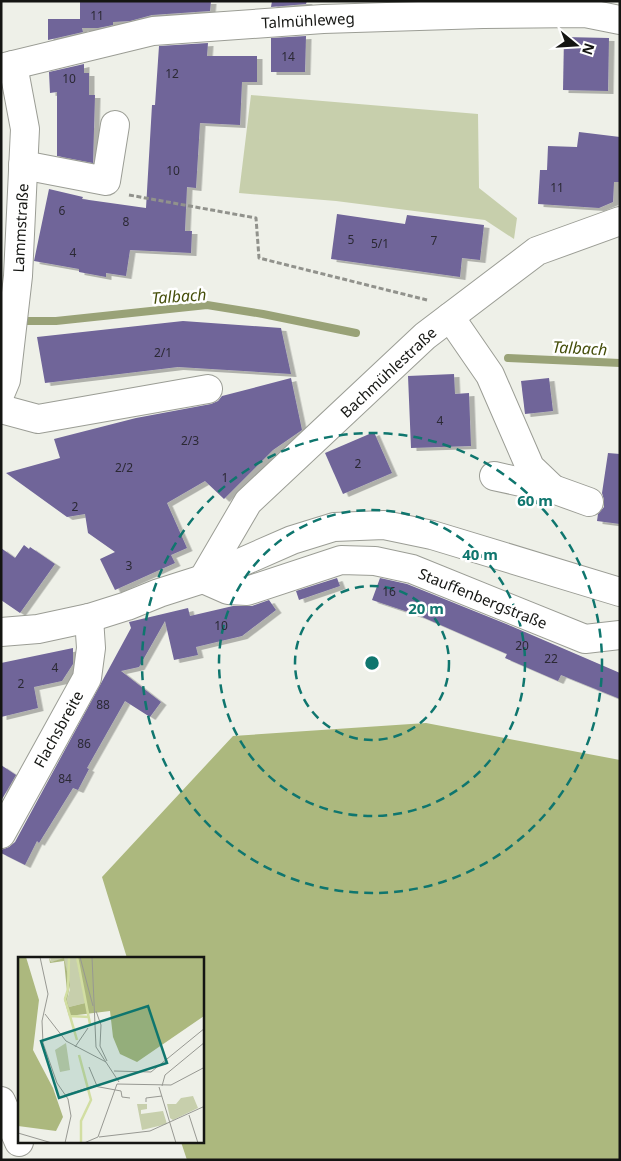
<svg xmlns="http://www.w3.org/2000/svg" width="621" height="1161" font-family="'Noto Sans',sans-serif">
	<defs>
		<filter id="shadow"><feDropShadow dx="5.5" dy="3" stdDeviation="0" flood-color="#0004"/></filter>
	</defs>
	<rect width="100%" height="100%" fill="#eef0e8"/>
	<!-- green -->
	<path fill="#c7cfac" d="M251,95L478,114L479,188L517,218L514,239L485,220L336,201L239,193Z"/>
	<!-- forest -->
	<path fill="#acb87e" d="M426,723L620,760V1160H187L181,1142H202V958H127L102,877L233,736Z"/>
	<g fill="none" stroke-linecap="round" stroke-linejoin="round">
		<!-- stream -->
		<g stroke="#99a277" stroke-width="8">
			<path d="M17,321H56L207,305L263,314L356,333"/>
			<path d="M508,358L620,363"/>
		</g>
	</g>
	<!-- building -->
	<g fill="#706599" filter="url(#shadow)">
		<path d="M80,1H211L210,11L152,15L130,21L113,22V25L98,28H82L83,32L48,40V19H80Z"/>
		<path d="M272,1H307L306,4L271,7Z"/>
		<path d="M306,36L305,72H271V38Z"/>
		<path d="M564,37L609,38L608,91L563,90Z"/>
		<path d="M208,43L207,56H257V82H242L240,125L200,123L196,188L187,187L185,231H192L191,253L130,250L126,276L106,273V277L79,272V269L34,261L49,189L83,197L82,199L146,208L152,105H155L159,46Z"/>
		<path d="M84,64V73H89V95H95L93,163L57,156V92L50,93L49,72Z"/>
		<path d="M579,132L620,137V182H614L613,202L599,208L538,204L540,170H547L548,146L577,147Z"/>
		<path d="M337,214L405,224L407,215L484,225L480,260L462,258L460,277L331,259Z"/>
		<path d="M183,321L281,328L291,374L178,367L45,383L37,337Z"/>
		<path d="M454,374L455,394L469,393L471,446L411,448L408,376Z"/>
		<path d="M291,378L302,430L273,450L224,499L205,481L167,503L187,548L171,555L175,563L115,590L100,559L115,552L88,533L85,514L67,517L6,473L60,458L54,439L136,418L211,404L218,401L222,396Z"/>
		<path d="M549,378L553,411L525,414L521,381Z"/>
		<path d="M374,432L392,473L343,494L325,453Z"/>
		<path d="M608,453L620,454V524L597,521L598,514L604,507V500L602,493Z"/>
		<path d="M24,545L29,549L30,547L55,564L20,613L1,600V548L15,558Z"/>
		<path d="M337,578L340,586L299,600L296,591Z"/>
		<path d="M380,578L407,584L511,626L620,673V699L561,675L558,681L505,658L507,654L420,616L372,600Z"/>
		<path d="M269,600L276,610L242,636L196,647L198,655L174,660L165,621L139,667L121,671L161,702L150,717L125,701L87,768L89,769L78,790L73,788L39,843L37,841L25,865L1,853V850L9,847L15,842L131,628L129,622L188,608L190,616L233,606H252Z"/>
		<path d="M73,648V664L62,681L34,687L38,708L1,717V663Z"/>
		<path d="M1,765L16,775L1,801Z"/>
	</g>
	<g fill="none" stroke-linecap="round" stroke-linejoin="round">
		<!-- minor casing -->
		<g stroke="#9b9d95" stroke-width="30">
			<g id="minor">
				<path d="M1,68L153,31L323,19L483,14L585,13L620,20"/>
				<path d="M23,165L106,181L115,125"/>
				<path d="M450,317L490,375L530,467L553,489L589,502"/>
				<path d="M1,392L6,380L18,276L25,129L13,65"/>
				<path d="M1,409L38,419L208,389"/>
				<path d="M494,476L553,489"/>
				<path d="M203,579L248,502L425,336L537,251L620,221"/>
				<path d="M203,579L228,590L247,591L341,560L375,561L412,569L585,639L620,635"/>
				<path d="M1,632L38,629L89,618L127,606L159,593L203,579L292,540L334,527L384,525L432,535L620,592"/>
				<path d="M1,834L87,678L91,648L89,618"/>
				<path d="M1,1101L19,1142"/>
			</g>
		</g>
		<!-- path -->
		<path stroke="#91928c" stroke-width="3" stroke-dasharray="5 2.5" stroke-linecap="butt" d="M129,195L256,218L259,258L427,300"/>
		<!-- minor -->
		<use href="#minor" stroke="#fff" stroke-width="28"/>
	</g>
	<!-- distance rings -->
	<g fill="none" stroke="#0f766e" stroke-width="2.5" stroke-dasharray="9 6">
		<circle cx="372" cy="663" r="77"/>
		<circle cx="372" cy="663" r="153"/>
		<circle cx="372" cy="663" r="230"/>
	</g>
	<g text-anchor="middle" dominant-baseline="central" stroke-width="5" stroke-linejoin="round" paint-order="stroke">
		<!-- number labels -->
		<g font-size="12" fill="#2b2934">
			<text x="97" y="15">11</text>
			<text x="288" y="56">14</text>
			<text x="172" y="73">12</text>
			<text x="69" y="78">10</text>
			<text x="173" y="170">10</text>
			<text x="557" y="187">11</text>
			<text x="62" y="210">6</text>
			<text x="126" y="221">8</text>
			<text x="351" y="239">5</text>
			<text x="434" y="240">7</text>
			<text x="380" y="243">5/1</text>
			<text x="73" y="252">4</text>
			<text x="163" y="352">2/1</text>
			<text x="440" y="420">4</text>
			<text x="190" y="440">2/3</text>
			<text x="358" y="463">2</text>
			<text x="124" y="467">2/2</text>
			<text x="225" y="477">1</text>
			<text x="75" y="506">2</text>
			<text x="129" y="565">3</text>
			<text x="389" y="591">16</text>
			<text x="221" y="625">10</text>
			<text x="522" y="645">20</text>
			<text x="551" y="658">22</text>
			<text x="55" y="667">4</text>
			<text x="21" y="683">2</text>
			<text x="103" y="704">88</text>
			<text x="84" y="743">86</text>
			<text x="65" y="778">84</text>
		</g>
		<!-- street labels -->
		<g font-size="15" fill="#141512" stroke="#fff">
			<text transform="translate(308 20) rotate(-3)">Talmühleweg</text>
			<text transform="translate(20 228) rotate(-87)">Lammstraße</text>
			<text transform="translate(388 372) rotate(-43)">Bachmühlestraße</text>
			<text transform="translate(483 598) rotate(22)">Stauffenbergstraße</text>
			<text transform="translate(58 729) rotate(-61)">Flachsbreite</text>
		</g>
		<!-- water labels -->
		<g font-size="16" font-style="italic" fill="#454e0a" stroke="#fff">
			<text transform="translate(179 296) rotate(-4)">Talbach</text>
			<text transform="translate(580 348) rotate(3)">Talbach</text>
		</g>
	</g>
	<!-- overview -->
	<g transform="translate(18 957)">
		<rect width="186" height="186" fill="#eef0e8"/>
		<path d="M32,0H58L67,46L51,50L49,43L52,32L46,2L33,5ZM48,86L52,113L42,115L37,93ZM175,139L180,151L155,163L152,161L149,147H158L163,141ZM119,147H129V152L123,153V157L145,154L149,167L124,173Z" fill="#c7cfac"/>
		<path d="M0,0H8L21,43L15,93L35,131L45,160L38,174L0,169ZM31,0L33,5L46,1L52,28L49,43L51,50L67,46L58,0H186V59L119,105L102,97L95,80L92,54L51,59L46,42L49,34L46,4L32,6Z" fill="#acb87e"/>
		<path fill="none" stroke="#d2dea2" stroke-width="2.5" d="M51,0L50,32L47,42L59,83M59,0L72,67M52,59L71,60M61,98L73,143L63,164V186"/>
		<path fill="none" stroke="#979892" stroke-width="1" d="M22,0L30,37L24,64L25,86L39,126L50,142L53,159L47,186M62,0L75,49M74,0L78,90L101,125M78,54L83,68L82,89L89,104M27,57L48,84L88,105M57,90L70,71M71,110L79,129M96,114L133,115L187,71M144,129L147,118L187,85M141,130L158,186M47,138L76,129L103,134L104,140L112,141M128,145V141L144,139M171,158L180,186M0,176L34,186M81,180L132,174L187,149M66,186L80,180L99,127L153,128L187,110"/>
		<path fill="#0f766e" fill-opacity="0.15" stroke="#0f766e" stroke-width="2.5" d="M130,49L149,106L41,141L23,84Z"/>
		<rect width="186" height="186" fill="none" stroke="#141512" stroke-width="2.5"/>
	</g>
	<circle cx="372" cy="663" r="8" fill="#0f766e" stroke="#fff" stroke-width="2.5"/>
	<g font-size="15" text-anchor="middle" font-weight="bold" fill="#0f766e" stroke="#fff" stroke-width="5" stroke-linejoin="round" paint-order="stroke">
		<text x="535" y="506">60 m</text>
		<text x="480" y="560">40 m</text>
		<text x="426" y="614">20 m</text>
	</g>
	<!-- border -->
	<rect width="621" height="1161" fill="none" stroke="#141512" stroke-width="5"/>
	<!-- north arrow -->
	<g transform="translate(576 45) rotate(108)" stroke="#ffffff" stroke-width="4" paint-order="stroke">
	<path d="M0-4L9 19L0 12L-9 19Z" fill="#141512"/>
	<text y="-8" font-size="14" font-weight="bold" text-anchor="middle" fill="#141512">N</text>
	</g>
</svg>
